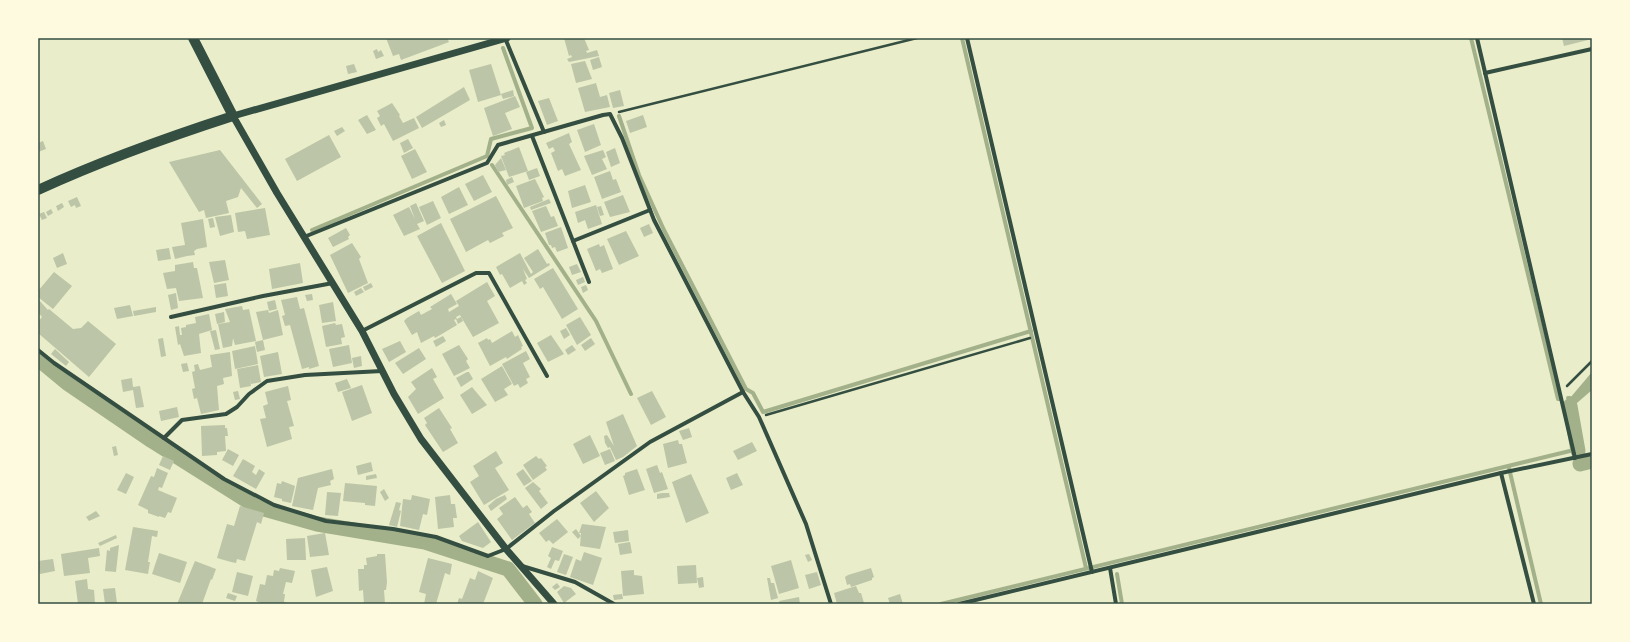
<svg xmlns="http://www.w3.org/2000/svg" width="1630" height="642" font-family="'Roboto Condensed',sans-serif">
	<rect width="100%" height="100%" fill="#e9edc9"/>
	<!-- water -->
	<path fill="#a3b18a" d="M1592,372V390L1570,409V398Z"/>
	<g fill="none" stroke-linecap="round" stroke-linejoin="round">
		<!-- stream -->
		<g stroke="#a3b18a" stroke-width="4">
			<path d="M962,38L1086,568"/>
			<path d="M1471,38L1558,399H1560"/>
			<path d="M619,116L639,175L664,230L746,389L753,393L763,412L1031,331"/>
			<path d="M492,165L596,321L631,394"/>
			<path d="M312,230L487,156L491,139L532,128L503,48"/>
			<path d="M1568,398H1570"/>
			<path d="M1509,468L1541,604"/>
			<path d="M1117,574L1122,604"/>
			<path d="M941,604L1578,449"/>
		</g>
		<!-- canal -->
		<g stroke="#a3b18a" stroke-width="15">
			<path d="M38,359L67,383L152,441L257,507L317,524L425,542L508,569L535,604"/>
			<path d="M1570,406L1578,451"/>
			<path d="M1580,463V464L1592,461"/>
		</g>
	</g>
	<!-- building -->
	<g fill="#bcc5a7">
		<path d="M386,38H447L449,42L401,60L399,54L393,56Z"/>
		<path d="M564,38H584L589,50L586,51L587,53L597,50L599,56L569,62L567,59L572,57L571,55L569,56Z"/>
		<path d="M1562,38H1592V39L1564,46Z"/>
		<path d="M377,49L378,52L381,50L384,56L376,59L373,51Z"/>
		<path d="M599,57L602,67L593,70L590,60Z"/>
		<path d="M585,61L592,79L576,83L571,64Z"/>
		<path d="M354,64L357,72L348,74L346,66Z"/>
		<path d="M491,64L501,95L478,102L469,70Z"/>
		<path d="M596,83L600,97L607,95L610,107L585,112L578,88Z"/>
		<path d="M464,87L470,100L422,128L416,117Z"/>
		<path d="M513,90L514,96L503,99L501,94Z"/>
		<path d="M620,90L624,106L613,108L609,93Z"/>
		<path d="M515,96L520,107L505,113L512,129L493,136L484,108Z"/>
		<path d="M549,98L558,121L547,125L538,101Z"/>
		<path d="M392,103L400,115L399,116L403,123L414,118L419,128L393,141L384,124L381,126L377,118L380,116L377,111Z"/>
		<path d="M367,115L376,130L367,134L358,120Z"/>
		<path d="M643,115L647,127L630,133L626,121Z"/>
		<path d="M444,120L446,125L441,127L439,123Z"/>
		<path d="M594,124L601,145L585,152L577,130Z"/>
		<path d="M342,127L345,131L337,136L334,131Z"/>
		<path d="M569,133L572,142L569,144L581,170L565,176L562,169L558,171L551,153L555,151L553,147L549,149L546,143Z"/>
		<path d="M329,135L341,157L297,181L285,159Z"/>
		<path d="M408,139L413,148L404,153L400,143Z"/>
		<path d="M43,141L46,149L38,152V143Z"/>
		<path d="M519,147L528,171L509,177L501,156L505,155L504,153Z"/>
		<path d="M615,148L620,163L611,167L606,152Z"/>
		<path d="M415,149L427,172L412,179L401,156Z"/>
		<path d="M220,150L262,204L257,208L241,188L238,197L226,201L229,213L206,218L204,210L199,212L169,162Z"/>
		<path d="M603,150L606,157L602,159L607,169L592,175L584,156Z"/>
		<path d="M501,158L506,170L498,172L495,165Z"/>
		<path d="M537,168L540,176L529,180L526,172Z"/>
		<path d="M610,171L613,180L616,179L621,192L602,199L594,177Z"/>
		<path d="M483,175L492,192L474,201L465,184Z"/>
		<path d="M512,177L514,182L507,185L506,180Z"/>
		<path d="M535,179L544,197L542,198L543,201L524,208L516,186Z"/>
		<path d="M585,185L591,202L572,208L568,191Z"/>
		<path d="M459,187L468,205L449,214L441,197Z"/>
		<path d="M623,195L630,212L610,217L604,202Z"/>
		<path d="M496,196L513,228L502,233L504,236L490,243L488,240L466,252L450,219Z"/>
		<path d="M77,197L81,206L76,208L75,205L71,207L68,201Z"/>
		<path d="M549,199L551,203L531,210L530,207Z"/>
		<path d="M433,201L441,218L427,225L419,207Z"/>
		<path d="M62,203L64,207L58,211L56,206Z"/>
		<path d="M416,203L424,221L417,224L420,229L404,236L393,215L409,207L415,219L410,206Z"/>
		<path d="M596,205L602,224L588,229L585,220L578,223L575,212Z"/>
		<path d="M546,206L551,217L554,216L558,226L541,232L532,211Z"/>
		<path d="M601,206L604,215L600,216L597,207Z"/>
		<path d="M265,208L270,235L247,239L245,231L238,232L235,213Z"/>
		<path d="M51,209L53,213L48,216L46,212Z"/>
		<path d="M44,212L47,218L42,220L39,214Z"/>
		<path d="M231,215L234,232L220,236L215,217Z"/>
		<path d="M213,218L215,227L210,228L208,219Z"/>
		<path d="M203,219L207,247L197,249L194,251L195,255L187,256L186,252L187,256L175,259L172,247L185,245L181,223Z"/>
		<path d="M441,223L465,271L442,283L417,236Z"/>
		<path d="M649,224L653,233L644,237L640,228Z"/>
		<path d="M561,227L568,248L557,252L555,247L552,248L551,245H549L545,233Z"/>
		<path d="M346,228L350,235L348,237L349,239L333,247L328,238Z"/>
		<path d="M626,231L639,256L619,265L607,239Z"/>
		<path d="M352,243L361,257L359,259L368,283L348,293L330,255Z"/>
		<path d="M599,244L600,247L604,245L613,269L602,273L600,269L596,271L587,249Z"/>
		<path d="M169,248L171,259L158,261L156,250Z"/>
		<path d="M538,249L547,264L549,263L550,265L529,278L523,269L527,279L525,280L527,283L524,285L522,281L510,288L502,274L500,275L496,267L520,253L531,274L533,272L524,258Z"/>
		<path d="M63,253L67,264L57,268L53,258Z"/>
		<path d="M225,260L229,280L214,283L209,262Z"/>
		<path d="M193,262L194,268H197L203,298L179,301L176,288L167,289L163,273L175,271V265Z"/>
		<path d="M300,263L303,283L272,289L269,269Z"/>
		<path d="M577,264L581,272L572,275L569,267Z"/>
		<path d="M553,268L578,309L562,319L543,287L540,289L534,279Z"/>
		<path d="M54,272L72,286L53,309L38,297V291Z"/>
		<path d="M583,277L585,282L578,285L576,280Z"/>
		<path d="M487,282L495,296L487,301L499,323L473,337L460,315L456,317L457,319L461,317L463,321L458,324L456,319L454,320L457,325L435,338L434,336L421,343L417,332L412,335L404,321L407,318L419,311L421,315L432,309L430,307L451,294L457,304L448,309L449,312L459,306L456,301Z"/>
		<path d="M226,283L228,296L216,298L214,285Z"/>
		<path d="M371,283L373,287L365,291L363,287Z"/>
		<path d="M586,285L588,290L583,293L581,287Z"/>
		<path d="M361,288L364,292L356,296L354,292Z"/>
		<path d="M176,293L178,308L171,310L168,295Z"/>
		<path d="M312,294L313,300L307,301L305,295Z"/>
		<path d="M297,297L300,309L304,308L319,366L309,369V367L302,369L290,325L285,326L282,316L285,315L281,300Z"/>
		<path d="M38,299L48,310L49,309L73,329L81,328L88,321L116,344L89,377L38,333V322L42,317L38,312Z"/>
		<path d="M275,300L277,309L269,311L267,302Z"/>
		<path d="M333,302L336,321L322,323L319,305Z"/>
		<path d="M130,305L133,316L117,319L114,308Z"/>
		<path d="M242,306L243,310L249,309L256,341L235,345L233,338L232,346L223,348L218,324L230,322L225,309Z"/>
		<path d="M156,307V312L134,316L133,311Z"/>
		<path d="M268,310L269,313L278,310L283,335L263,340L256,312Z"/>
		<path d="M224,312L225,322L217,324L215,314Z"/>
		<path d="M209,314L212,330L199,334L201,353L184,356L180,344L178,345L175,327L179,326L180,335H182L181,328L186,327V325L196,323L195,317Z"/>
		<path d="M580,317L591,335L577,345L566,325Z"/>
		<path d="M335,323L336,325L342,324L345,337L341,338L342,344L326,347L322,326Z"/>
		<path d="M566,328L570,335L564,339L560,331Z"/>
		<path d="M216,330L220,349L215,350L210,331Z"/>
		<path d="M512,331L515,337L518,335L523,346L521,347L522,349L507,359L506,357L490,366L478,343L487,338L488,340L490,339L492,343Z"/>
		<path d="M551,335L564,354L548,362L537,343Z"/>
		<path d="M443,336L446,341L436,347L433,341Z"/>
		<path d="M163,338L166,356L161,357L158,339Z"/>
		<path d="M591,338L595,344L585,351L581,345Z"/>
		<path d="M263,340L265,350L257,352L255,342Z"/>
		<path d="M400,341L406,352L389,362L382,349Z"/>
		<path d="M349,345L352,363L333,367L329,349Z"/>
		<path d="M459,345L468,359L466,361L470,368L454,376L442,354Z"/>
		<path d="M572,345L576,350L568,355L565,350Z"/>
		<path d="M255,346L258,364L235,369L232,351Z"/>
		<path d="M419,348L426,359L403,374L395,363Z"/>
		<path d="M55,349L69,362L66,366L51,354Z"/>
		<path d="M526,351L530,359L523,363L530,377L526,379L528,383L520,388L518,384L514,386L502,364Z"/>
		<path d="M230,352L232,376L223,378L224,384L217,386L219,410L201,414L197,398L194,399L192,389L195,388L192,372L195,371L194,365L198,364L200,370L212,367L210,355Z"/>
		<path d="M278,352L282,374L264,377L260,356Z"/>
		<path d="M361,356L362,366L354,368L352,358Z"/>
		<path d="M187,363L189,371L183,372L181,364Z"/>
		<path d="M258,365L261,382L251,384L250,379L251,386L240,388L237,369Z"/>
		<path d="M502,366L512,384L504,389L508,395L495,402L481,379Z"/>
		<path d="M432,368L437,377L433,379L444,398L418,414L408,397L416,389L411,382Z"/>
		<path d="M467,372H469L473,379L461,387L456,378Z"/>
		<path d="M132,378L133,387L140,386L144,407L136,408L133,390L123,392L121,380Z"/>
		<path d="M347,379L351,388L338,392L335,383Z"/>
		<path d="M362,385L372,413L352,421L342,392Z"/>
		<path d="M288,386L291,400L287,401L294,426L289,427L292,439L267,447L260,419L266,418L263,406L268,404L265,392Z"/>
		<path d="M472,387L487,405L472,414L460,395Z"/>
		<path d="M238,391L240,399L235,400L233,392Z"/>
		<path d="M652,391L666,417L651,425L637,398Z"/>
		<path d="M177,407L179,417L161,421L159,411Z"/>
		<path d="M439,408L452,428L450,429L458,443L443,452L425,425L427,423L424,418Z"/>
		<path d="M623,414L637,446L623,457L616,460L610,447L608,448L605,443L604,436L607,435L614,446L606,422Z"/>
		<path d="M225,425V428H227L228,436H225L226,451L217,452V455L202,456L201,426Z"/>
		<path d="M689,428L692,437L683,440L679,431Z"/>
		<path d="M590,435L600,456L583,464L573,444Z"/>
		<path d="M678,440L679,444H682L687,463L668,468L663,444Z"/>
		<path d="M752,442L757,451L738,460L733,451Z"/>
		<path d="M116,446L118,455L114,456L112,447Z"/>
		<path d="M228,449L239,455L233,466L222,460Z"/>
		<path d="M610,449L615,461L605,465L600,453Z"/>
		<path d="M496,451L503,463L495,468L509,490L484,505L470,482L479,476L473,466Z"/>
		<path d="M163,456L174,461L170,470L159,465Z"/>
		<path d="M536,456L539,459L541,458L547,466L545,467L547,470L533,480L523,465Z"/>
		<path d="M243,459L255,466L252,472L256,475L259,469L265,473L256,489L233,476Z"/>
		<path d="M371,462L373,471L358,475L356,466Z"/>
		<path d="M657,465L660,473L662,472L668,489L654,493L646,469Z"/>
		<path d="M157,468L168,473L162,488L159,487L158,490L177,498L171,513L168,512L165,518L159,516V517L148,513V510L138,505L151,476L154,477Z"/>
		<path d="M332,469L334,479L330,481L331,485L318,488L313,510L292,506L298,478Z"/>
		<path d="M523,469L532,481L524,486L516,474Z"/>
		<path d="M637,469L645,490L629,495L623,476L625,475V473Z"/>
		<path d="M126,473L134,477L126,494L117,490Z"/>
		<path d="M737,473L743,485L731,490L726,478Z"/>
		<path d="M376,474L377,478L366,480V476Z"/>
		<path d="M691,474L709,513L686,523L672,482Z"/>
		<path d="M282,481L295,486L291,503L282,501V499L274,497L277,483L281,484Z"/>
		<path d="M533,482L541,489L539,491L548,503L541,509L525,488Z"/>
		<path d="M345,483L377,486L375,506L365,505V503L343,501Z"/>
		<path d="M384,489L389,498L385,501L380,492Z"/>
		<path d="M596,491L609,508L594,522L580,503Z"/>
		<path d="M327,492L341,493L338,516L325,515Z"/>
		<path d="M662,493H669L670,497L657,499V494Z"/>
		<path d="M412,495L430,499L427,515L423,514L419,530L400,526L403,499L411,500Z"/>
		<path d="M450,495L451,504H455L457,518H453L454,527L438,529L435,497Z"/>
		<path d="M505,495L507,499L491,511L488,506L496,499Z"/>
		<path d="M515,497L523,508L527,505L532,512L529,514L535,523L512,540L497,519L503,514L499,508Z"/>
		<path d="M396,502L401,503L399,510L401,511L397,527L389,525Z"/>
		<path d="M240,506L264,513L261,524L257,522L245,561L237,559L236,563L231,562L217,558L227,524L234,526Z"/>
		<path d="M96,511L100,516L89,521L86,517Z"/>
		<path d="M557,519L568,532L553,544L549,540L546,542L539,533Z"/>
		<path d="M478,522L491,542L483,548L462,541L459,536Z"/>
		<path d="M582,524L606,527L600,549L580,546L581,533H579Z"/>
		<path d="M133,527L158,531L157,537L152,536L148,562H150L148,574L125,570Z"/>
		<path d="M576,529L581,536L578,539L572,532Z"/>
		<path d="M628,530L629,541L615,543L613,532Z"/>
		<path d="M325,533L329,555L310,557L307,536Z"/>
		<path d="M116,535L117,538L100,546L98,543Z"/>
		<path d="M305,538L306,560H287L286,539Z"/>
		<path d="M630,542L632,553L620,555L618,544Z"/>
		<path d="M119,545L116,572L105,571L107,550L110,551V548Z"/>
		<path d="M552,547L563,551L559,561L555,560L551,569L547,567L551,558L548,556Z"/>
		<path d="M99,548L100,556L88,558L90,573L64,576L61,554Z"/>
		<path d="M584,552L602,558L593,585L570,577L576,559L581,561Z"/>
		<path d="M159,553L187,562L180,583L152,574Z"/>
		<path d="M377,554H385L387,582L386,590H384L385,604H364L363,590L359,591L358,569H364V565H367L366,558L377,556Z"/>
		<path d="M564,554L573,557L566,575L557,572Z"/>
		<path d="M809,554L812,560L808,562L805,555Z"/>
		<path d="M428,558L452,564L450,575L445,573L436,604H424L426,594L419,592Z"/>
		<path d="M53,559L55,571L40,574L38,561Z"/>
		<path d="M791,560L799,588L779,594L771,566Z"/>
		<path d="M195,561L216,569L212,580L211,579L202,604H177Z"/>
		<path d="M696,565L697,583L678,584L677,566Z"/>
		<path d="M327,567L333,591L316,597L311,570Z"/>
		<path d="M280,568L295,571L292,583L286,582L283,594H285L284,602H287L286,604H263L256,601L260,584L265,585L267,575L273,576L274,570L279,571Z"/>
		<path d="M871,568L874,577L872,578V580L851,587L850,584L847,585L845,577L848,575Z"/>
		<path d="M634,570V575L642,576L644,594L623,596L621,571Z"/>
		<path d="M478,571L493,578L483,604H457L459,598L462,599L470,578L475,580Z"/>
		<path d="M237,572L253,576L248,596L232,592Z"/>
		<path d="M817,572L821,585L809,589L805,575Z"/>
		<path d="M703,577L704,587L699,588L697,578Z"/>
		<path d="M767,578H770L771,583H774L778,598L771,600Z"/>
		<path d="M87,579L88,589L94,590L95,604H78L75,581Z"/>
		<path d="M557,583L560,587L555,590L552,587Z"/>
		<path d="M564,586L571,588L576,594L564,603L557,592Z"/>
		<path d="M856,586L859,593H861L864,603L837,604L834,593Z"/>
		<path d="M115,588L117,603L105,604L103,589Z"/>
		<path d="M228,593L237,596L235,601L226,598Z"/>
		<path d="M622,594L623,599L614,600L613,595Z"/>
		<path d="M900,594L903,604H890L888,598Z"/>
		<path d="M799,597L800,604H780L779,601Z"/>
	</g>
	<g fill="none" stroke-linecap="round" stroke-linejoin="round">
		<!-- path -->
		<g stroke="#344e41" stroke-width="2.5">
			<path d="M619,112L917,38"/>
			<path d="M1567,386L1592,361"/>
			<path d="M766,415L1030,338"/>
		</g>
		<!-- minor -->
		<g stroke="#344e41" stroke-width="4">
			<path d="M505,38L544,132"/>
			<path d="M967,38L1092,572"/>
			<path d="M1477,38L1575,458"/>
			<path d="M1485,73L1592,49"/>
			<path d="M532,136L589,282"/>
			<path d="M304,237L487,163L498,145L603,115L610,114L622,138L654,220L743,392L759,417L806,524L831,604"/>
			<path d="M573,241L650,210"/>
			<path d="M171,317L263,296L333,283"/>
			<path d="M362,331L476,273H489L547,376"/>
			<path d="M38,350L54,363L224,479L274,505L326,521L393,529L436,537L488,556L506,549L554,511L650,442L743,392"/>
			<path d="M164,438L182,420L226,414L237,407L249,394L267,381L305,375L382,371"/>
			<path d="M1501,473L1534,604"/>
			<path d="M522,566L575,582L614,604"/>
			<path d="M1110,568L1116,604"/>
			<path d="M959,604L1501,473L1592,454"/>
		</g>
		<!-- tertiary -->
		<path stroke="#344e41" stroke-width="7" d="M507,38L233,116L277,193L362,331L394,394L421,439L506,549L554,604"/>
		<!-- primary -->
		<path stroke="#344e41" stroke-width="10" d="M38,190C103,160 165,138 233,116L193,38"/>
	</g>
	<!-- border -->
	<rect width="1630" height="642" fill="none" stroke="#fefae0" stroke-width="78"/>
	<rect x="39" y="39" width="1552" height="564" fill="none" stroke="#344e41" stroke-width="1.5"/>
</svg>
